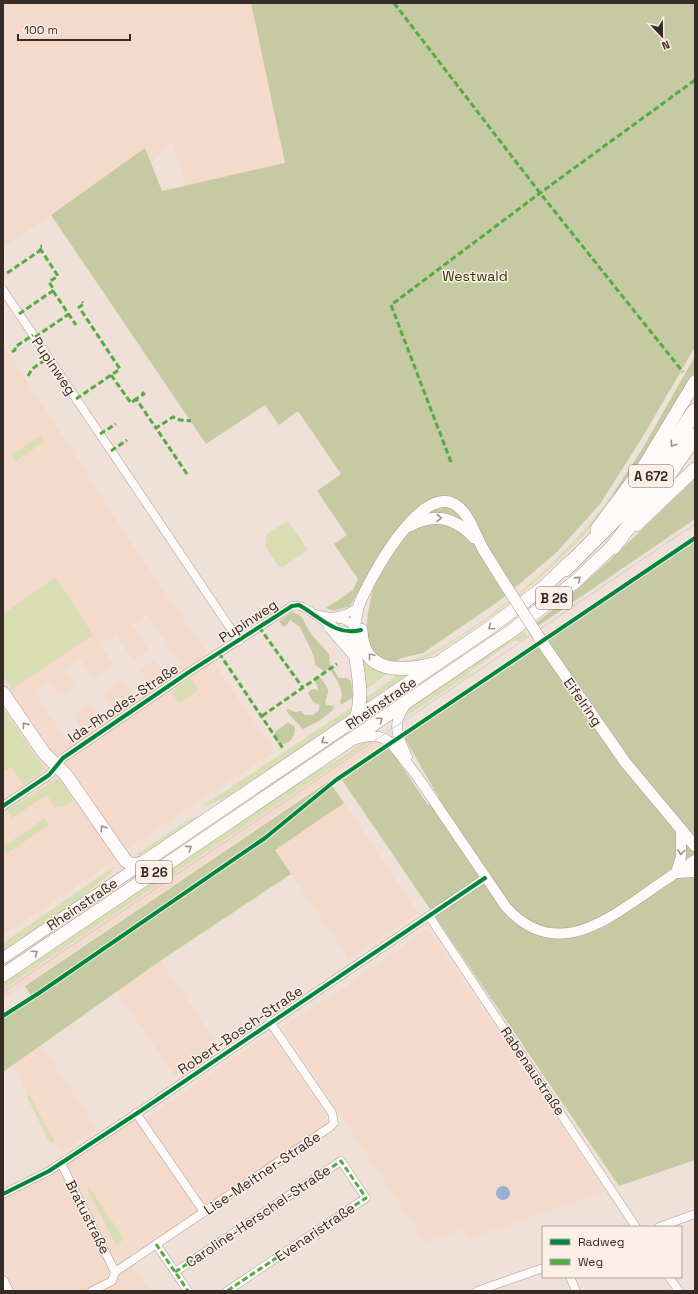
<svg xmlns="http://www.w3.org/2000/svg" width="698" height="1294" font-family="'Space Grotesk',sans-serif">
	<rect width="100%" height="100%" fill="#f0e1d8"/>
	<!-- built -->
	<g fill="#f4daca" fill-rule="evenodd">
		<path d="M3,3H251L296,173L192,202L171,141L75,250L51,215L3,247Z"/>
		<path d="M3,344L138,553L275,752L210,793L129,848L112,862L3,935ZM147,614L181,664L165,675L154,660L140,670L150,685L134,696L123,681L104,693L115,709L99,720L88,704L73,714L83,730L67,741L33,690L48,680L60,697L76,686L64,669L80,659L93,679L114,665L101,645L116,635L133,661L149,650L132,624Z"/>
		<path d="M374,739L384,742L3,999V989Z"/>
		<path d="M344,803L418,914L349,959L275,850Z"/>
		<path d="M428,929L606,1191L469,1239L465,1229L425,1242L282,1027L345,987L354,981L353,979L398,951L399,948L402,947L424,930Z"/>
		<path d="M160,961L219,1046L175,1076L117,992Z"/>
		<path d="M266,1036H270L274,1038L326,1115L327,1121L325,1125L161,1246L133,1265L151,1291H11L3,1274V1198L125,1124L133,1121L138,1123Z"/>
		<path d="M41,1045L97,1129L61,1153L48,1139L13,1064Z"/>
	</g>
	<!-- green -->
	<g fill="#d8ddb4">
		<path d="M41,435L45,441L15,462L11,455Z"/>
		<path d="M612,495L616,498C573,552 522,597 464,635C445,647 427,662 404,662C431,655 454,640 476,625C528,589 574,546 612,495Z"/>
		<path d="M288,521L308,550L283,567L278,566L265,546L267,534Z"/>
		<path d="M56,577L93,635L12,689L3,675V614Z"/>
		<path d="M524,631L527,636L518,642L515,640L469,672L470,674L401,720L409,708L414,704Z"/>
		<path d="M359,646L389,673L365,690Z"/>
		<path d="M396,674H411L363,705L365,698L391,680Z"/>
		<path d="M191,678L199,690L179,703L171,692Z"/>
		<path d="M356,704L349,716L232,795L205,806L204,805Z"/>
		<path d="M3,708L43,767L41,773L24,785L11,767L3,772Z"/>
		<path d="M374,739L3,989V982L306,776L334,762L366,741Z"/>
		<path d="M56,779L62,782L73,800L61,808L59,805L55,808L47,795L12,818L7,810Z"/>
		<path d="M206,813L140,858L137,854L188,820Z"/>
		<path d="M44,819L49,825L8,853L3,847Z"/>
		<path d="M115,866L112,872L77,901L3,950V943Z"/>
		<path d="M30,1096L43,1122L54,1139L52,1143L48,1139L27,1097Z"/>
		<path d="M89,1187L124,1239L116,1245L87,1188Z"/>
	</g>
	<!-- forest -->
	<g fill="#c6caa2">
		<path d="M251,3H695V347L642,438L600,504L557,552L499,601L423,653L401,658L395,663L386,662L373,652L366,635L368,612L374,583L368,575L350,606L334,611L326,608L353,590L358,579L334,544L347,535L317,491L341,474L298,411L279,425L265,405L206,444L51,215L145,148L162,191L285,163Z"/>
		<path d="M695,356V371L668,418L616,498L612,495L641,451Z"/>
		<path d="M695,479V519L538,626L536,623C593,579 643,528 695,479Z"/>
		<path d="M695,538V1160L619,1186L342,780L389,748L428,805L439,798L404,737Z"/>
		<path d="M292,612L301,616L311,634L329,654L330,664L339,678H346L351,681L353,697L341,705L340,702C346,691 335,678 330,669L324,671L315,665L314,656L300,627L290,620L287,625L283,627L279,621Z"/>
		<path d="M319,676C328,689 331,687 325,702L327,705L334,706L333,710L319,721L303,729L286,711L288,709L295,712L301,711L305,715H313L318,711L320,705L313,702L308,693L312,689L319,690L314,679Z"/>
		<path d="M288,722L295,727C295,737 291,745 279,744L274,738L275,732Z"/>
		<path d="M329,781L344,803L275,850L291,874L160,961L3,1072V1019L34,1000L25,986Z"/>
	</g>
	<!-- water -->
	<circle fill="#96b1d3" cx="503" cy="1193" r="7"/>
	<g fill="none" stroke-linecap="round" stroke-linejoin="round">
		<!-- minor casing -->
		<g stroke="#a69b94" stroke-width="9">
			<g id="minor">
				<path d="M3,290L239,641"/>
				<path d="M315,614L345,620L359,628"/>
				<path d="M334,617L348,613L359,606"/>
				<path d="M3,806L49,775L63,758L192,670L292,606C312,601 329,639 358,631"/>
				<path d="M429,916L636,1227"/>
				<path d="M136,1113L204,1212"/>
				<path d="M61,1163L115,1272"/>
				<path d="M3,1194L49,1171L142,1110L485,878"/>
				<path d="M659,1227L695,1214"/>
				<path d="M156,1244L188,1291"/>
				<path d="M175,1272L341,1161L366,1198L227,1291"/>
				<path d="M570,1277L576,1291"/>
				<path d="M669,1277L679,1291"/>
				<path d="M92,1291L112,1281L115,1272L330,1127L334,1123L332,1113L270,1022"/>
				<path d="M477,1291L543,1268"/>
			</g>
		</g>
		<!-- tertiary casing -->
		<g stroke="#a69b94" stroke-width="11">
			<g id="tertiary">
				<path d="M405,705C391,724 398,737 407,757"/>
				<path d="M356,739C369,735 380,734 391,743L417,776L506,907C551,957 598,927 642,896C659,884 677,872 695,860"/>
				<path d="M676,873L681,856V829"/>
				<path d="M678,873L695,872"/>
				<path d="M3,1281L8,1291"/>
			</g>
		</g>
		<!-- secondary casing -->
		<g stroke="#a69b94" stroke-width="12">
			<g id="secondary">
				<path d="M410,526C435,512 456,518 474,538"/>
				<path d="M354,632C355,623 356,614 359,605C369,579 420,485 454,504C469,512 475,535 483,549C489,559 495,568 501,578"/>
				<path d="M548,651L625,762L695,846"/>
				<path d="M3,958L143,863"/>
			</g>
		</g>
		<!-- primary casing -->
		<g stroke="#a69b94" stroke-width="14">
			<g id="primary">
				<path d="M636,525L695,469"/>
				<path d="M597,529L646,463L695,382"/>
				<path d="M330,626L355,655"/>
				<path d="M361,630C362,674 401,672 433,664"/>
				<path d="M354,632C353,664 366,686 356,719"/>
				<path d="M3,693L44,753L66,775L125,860C131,866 137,865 144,862L488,629L544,587L571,561"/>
				<path d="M3,975L510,632L576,581L620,539"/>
			</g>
		</g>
		<!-- motorway casing -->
		<g stroke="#a69b94" stroke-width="16">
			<g id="motorway">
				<path d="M613,547L666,478L695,436"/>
				<path d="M565,569L619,515L655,470L695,411"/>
			</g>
		</g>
		<!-- minor -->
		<use href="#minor" stroke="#fdfaf9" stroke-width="8"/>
		<!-- tertiary -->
		<use href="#tertiary" stroke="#fdfaf9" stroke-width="10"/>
		<!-- secondary -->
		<use href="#secondary" stroke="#fdfaf9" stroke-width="11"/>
		<!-- primary -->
		<use href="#primary" stroke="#fdfaf9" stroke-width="13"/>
		<!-- motorway -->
		<use href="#motorway" stroke="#fdfaf9" stroke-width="15"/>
		<!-- tram -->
		<path stroke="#d0ccca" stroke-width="1" d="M3,992L695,524"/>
		<!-- secondary-bridge casing -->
		<g stroke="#a69b94" stroke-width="12" stroke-linecap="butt">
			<path id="secondary-bridge" d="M501,578L548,651"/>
		</g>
		<!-- secondary-bridge -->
		<use href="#secondary-bridge" stroke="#fdfaf9" stroke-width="11"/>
		<!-- quiet -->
		<g stroke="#55ab44" stroke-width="3" stroke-dasharray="6 3" stroke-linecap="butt">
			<path d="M394,3L540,193L683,372"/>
			<path d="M7,273L41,250"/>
			<path d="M53,291L76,325"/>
			<path d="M19,314L54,290L49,282L58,276L39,247L42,246"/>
			<path d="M35,337L69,314"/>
			<path d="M12,352L15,350V347L33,335"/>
			<path d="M111,375L131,403L136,399"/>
			<path d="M28,376L32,369L48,358"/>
			<path d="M142,392L144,394L136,399L156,428"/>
			<path d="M76,399L120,369L79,307L84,304L82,302"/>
			<path d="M100,434L116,424"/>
			<path d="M111,451L127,440"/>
			<path d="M451,462L391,305L540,193L695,80"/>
			<path d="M187,474L156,428L173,417L180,420L191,421"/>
			<path d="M259,627L303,688"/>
			<path d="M219,653L284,750"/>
			<path d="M262,716L337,664"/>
			<path d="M156,1244L188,1291"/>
			<path d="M175,1272L341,1161L366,1198L227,1291"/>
		</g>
		<!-- cycleway casing -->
		<g stroke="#fbefe8" stroke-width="6">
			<g id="cycleway">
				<path d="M3,806L49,775L63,758L192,670L292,606L299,605C319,616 336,637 361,630"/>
				<path d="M3,1016L39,993L265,838L336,780L695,538"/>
				<path d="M3,1194L49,1171L142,1110L485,878"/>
			</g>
		</g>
		<!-- cycleway -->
		<use href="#cycleway" stroke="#00873e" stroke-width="4"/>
	</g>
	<!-- one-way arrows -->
	<defs><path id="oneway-chevron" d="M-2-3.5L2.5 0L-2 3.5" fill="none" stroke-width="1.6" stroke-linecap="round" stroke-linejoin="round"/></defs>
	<g stroke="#9a928f">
		<use href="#oneway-chevron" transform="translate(673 444) rotate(124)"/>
		<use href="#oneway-chevron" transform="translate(439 518) rotate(3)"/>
		<use href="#oneway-chevron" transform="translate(578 579) rotate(-42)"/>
		<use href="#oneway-chevron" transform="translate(491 627) rotate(145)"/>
		<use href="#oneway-chevron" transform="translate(371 656) rotate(-130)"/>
		<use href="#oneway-chevron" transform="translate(380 720) rotate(-35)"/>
		<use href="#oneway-chevron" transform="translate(25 725) rotate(-125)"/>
		<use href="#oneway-chevron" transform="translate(324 741) rotate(146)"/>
		<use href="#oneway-chevron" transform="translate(103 828) rotate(-124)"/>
		<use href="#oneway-chevron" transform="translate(189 848) rotate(-34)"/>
		<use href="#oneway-chevron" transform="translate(681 852) rotate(97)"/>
		<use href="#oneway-chevron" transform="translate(35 953) rotate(-34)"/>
	</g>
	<g text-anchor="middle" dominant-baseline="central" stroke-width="3" stroke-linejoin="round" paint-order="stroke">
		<!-- shield labels -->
		<g fill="#fbefe8" stroke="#716660" stroke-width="1">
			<rect x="629" y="465" width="44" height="22" rx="3"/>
			<rect x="536" y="587" width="36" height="22" rx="3"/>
			<rect x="136" y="861" width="36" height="22" rx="3"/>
		</g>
		<g font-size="13" font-weight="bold" fill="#362b25">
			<text x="651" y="476">A 672</text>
			<text x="554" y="598">B 26</text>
			<text x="154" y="872">B 26</text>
		</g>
		<!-- park labels -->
		<g font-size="14" fill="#2b3804" stroke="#fbefe8">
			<text x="475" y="276">Westwald</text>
		</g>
		<!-- street labels -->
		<g font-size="14" fill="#362b25" stroke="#fbefe8">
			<text transform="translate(54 366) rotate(56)">Pupinweg</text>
			<text transform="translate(248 621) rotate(-33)">Pupinweg</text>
			<text transform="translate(583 702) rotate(55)">Eifelring</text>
			<text transform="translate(123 703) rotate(-34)">Ida-Rhodes-Straße</text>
			<text transform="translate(381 703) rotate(-34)">Rheinstraße</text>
			<text transform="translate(82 904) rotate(-34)">Rheinstraße</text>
			<text transform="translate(240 1030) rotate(-34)">Robert-Bosch-Straße</text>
			<text transform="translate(533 1071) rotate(56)">Rabenaustraße</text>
			<text transform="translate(262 1173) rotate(-34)">Lise-Meitner-Straße</text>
			<text transform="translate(258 1216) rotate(-34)">Caroline-Herschel-Straße</text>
			<text transform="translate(88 1217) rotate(63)">Bratustraße</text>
			<text transform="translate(315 1232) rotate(-34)">Evenaristraße</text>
		</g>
	</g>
	<!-- border -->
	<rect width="698" height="1294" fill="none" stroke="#362b25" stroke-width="8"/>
	<!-- legend -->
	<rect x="542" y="1226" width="140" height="52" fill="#fbefe8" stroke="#aca19a"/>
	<rect x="550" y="1239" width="20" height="6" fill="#00873e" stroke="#aca19a"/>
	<text x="578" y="1246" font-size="12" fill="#362b25">Radweg</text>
	<rect x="550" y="1259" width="20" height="6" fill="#55ab44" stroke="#aca19a"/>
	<text x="578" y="1266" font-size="12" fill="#362b25">Weg</text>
	<!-- north arrow -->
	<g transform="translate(662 36) rotate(158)" stroke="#fbefe8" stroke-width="3" paint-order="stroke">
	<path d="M0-3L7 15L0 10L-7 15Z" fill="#362b25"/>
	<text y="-6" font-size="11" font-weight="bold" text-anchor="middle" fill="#362b25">N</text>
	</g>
	<!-- scale -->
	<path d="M18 34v6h112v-6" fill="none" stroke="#362b25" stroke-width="2"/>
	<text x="24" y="34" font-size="12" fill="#362b25" stroke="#fbefe8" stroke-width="3" paint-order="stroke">100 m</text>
</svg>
